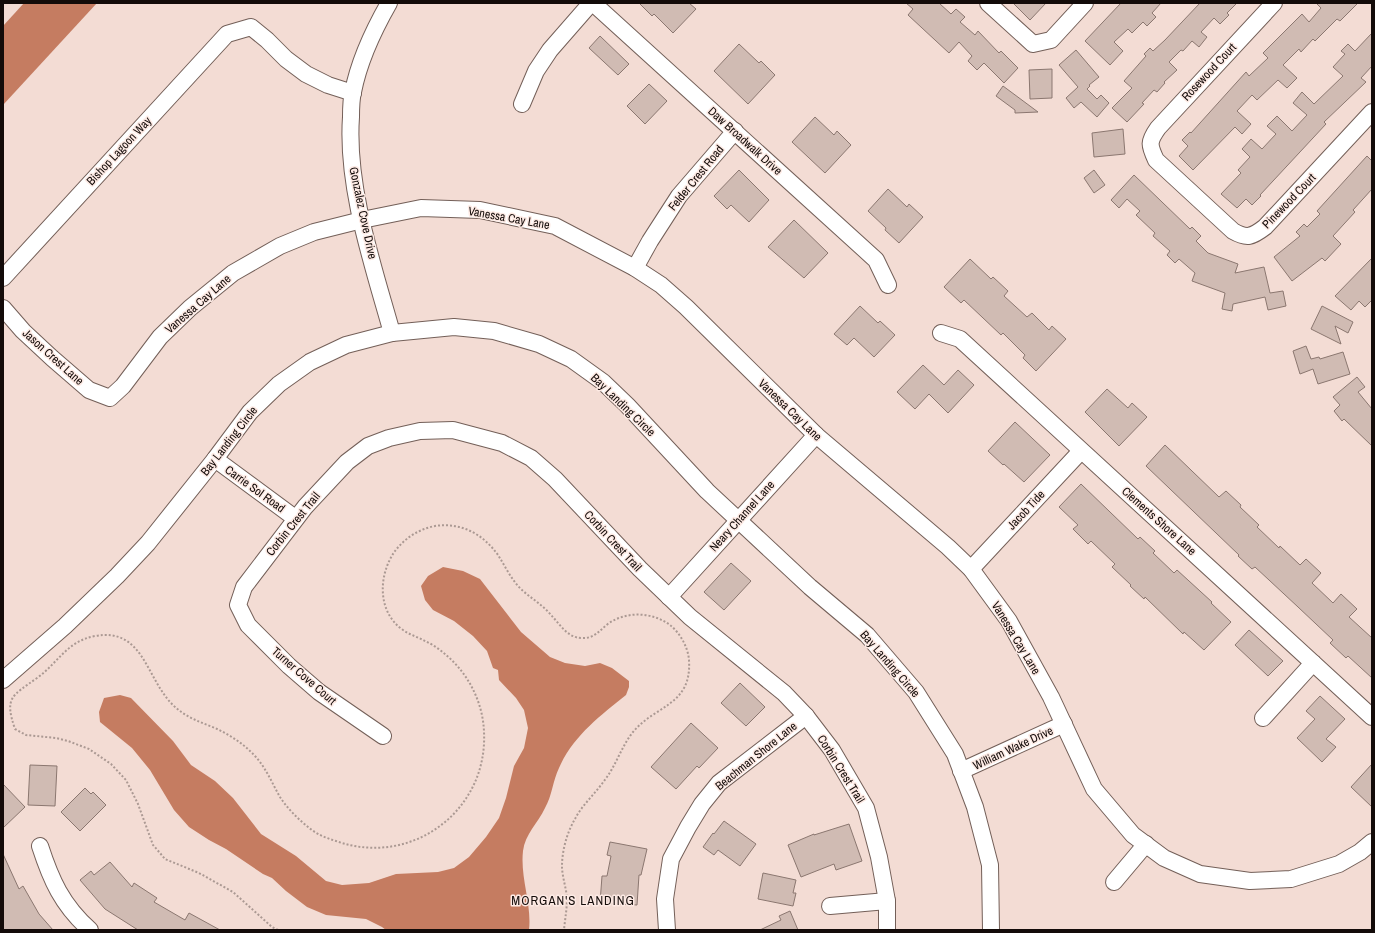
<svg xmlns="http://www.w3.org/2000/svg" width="1375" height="933" font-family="'Archivo Narrow',sans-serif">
	<rect width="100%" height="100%" fill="#f3dcd4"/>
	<!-- water -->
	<g fill="#c57c61">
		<path d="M24,3H97L3,105V26Z"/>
		<path d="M443,567L463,571L480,579L521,632L550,657L565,663L585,666L600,663L612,668L629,681V687L626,695C600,716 573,736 559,768C553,780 552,796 545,808C538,823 525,834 523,851C520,878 532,904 529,930H386L382,927L366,919L326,915L307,907L286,891L272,878L263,874L226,849L209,840L189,827L174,810L150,770L132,748L100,722L99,712L104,698L120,695L131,698L173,741L191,765L215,781L233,798L261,834L296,856L326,881L342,885L369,883L396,874L438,872L454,868L469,857L486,837L499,818L506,798L514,766L524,748L528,728L524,710L516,698L499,680L498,670L493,668L487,651L473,636L454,621L433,610L425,600L421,586L428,576Z"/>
	</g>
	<!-- building -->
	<g fill="#d0bbb3" stroke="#8b7770">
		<path d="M639,3H689L696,9L673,33L654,14L652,16Z"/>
		<path d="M906,3H939L951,14L956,9L965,17L960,22L975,35L978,31L999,53L1001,51L1018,68L1004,83L984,63L977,70L968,61L972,56L959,42L949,53L908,15L913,9Z"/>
		<path d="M1013,3H1046L1030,20Z"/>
		<path d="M1121,3H1161L1152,13L1156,17L1147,26L1143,22L1132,33L1128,29L1114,42L1123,51L1110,65L1085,41Z"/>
		<path d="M1200,3H1237L1227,13L1229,15L1220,24L1214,18L1201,32L1207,37L1199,47L1192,41L1183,51L1181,50L1169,62L1177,70L1164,82L1165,83L1157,92L1154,90L1142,103L1144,104L1127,122L1112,108L1132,88L1124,81L1146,56L1144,54L1150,48L1153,51L1165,40Z"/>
		<path d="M1316,3H1358L1340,21L1337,19L1315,41L1313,39L1301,52L1299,49L1283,65L1297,78L1287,88L1278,80L1257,100L1252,95L1237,111L1251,124L1242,134L1235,127L1193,170L1179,156L1188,146L1182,140L1190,132L1191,133L1246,72L1249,76L1268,58L1263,53L1302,14L1309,22L1321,8Z"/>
		<path d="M1372,33V66L1361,78L1366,82L1324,122L1326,124L1260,195L1261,196L1252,205L1246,199L1237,208L1221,194L1241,173L1238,170L1250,157L1242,149L1251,139L1262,149L1276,134L1267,126L1277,116L1292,131L1307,115L1293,103L1302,92L1314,104L1343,76L1333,67L1345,54L1341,51L1348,44L1355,51Z"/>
		<path d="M600,36L629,64L618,75L589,48Z"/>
		<path d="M739,44L759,63L761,61L775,75L748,104L714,71Z"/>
		<path d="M1076,50L1099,77L1089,85L1090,86L1087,89L1097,99L1101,95L1109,103L1097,117L1081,102L1074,108L1066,98L1078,87L1059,65Z"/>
		<path d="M1052,69V98L1030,99L1029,70Z"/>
		<path d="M649,84L667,101L645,124L627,106Z"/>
		<path d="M1003,86L1038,112L1015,113V110L996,96Z"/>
		<path d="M815,117L834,135L837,131L851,145L825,173L792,142Z"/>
		<path d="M1123,129L1125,154L1094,157L1092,133Z"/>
		<path d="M1367,156L1372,161V189L1353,210L1355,212L1333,236L1341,244L1325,261L1322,258L1292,281L1274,257L1300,236L1296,232L1304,224L1307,227L1320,214L1317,211Z"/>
		<path d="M739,170L769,200L749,222L731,205L727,209L714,196Z"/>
		<path d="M1094,170L1105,185L1094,193L1084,178Z"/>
		<path d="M1134,175L1190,229L1192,227L1201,236L1196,241L1208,253L1238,264L1235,273L1264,267L1270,293L1283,291L1286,306L1268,310L1265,297L1233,304L1232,311L1222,309L1225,293L1192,281L1195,273L1179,259L1175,263L1167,255L1170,251L1153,236L1155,233L1136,215L1140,211L1127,199L1119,208L1111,200Z"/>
		<path d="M888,189L907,207L909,204L923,217L899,243L885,230L886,228L868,211Z"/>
		<path d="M794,220L828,253L804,278L768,247Z"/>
		<path d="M1372,258V300L1365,307L1359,301L1351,310L1335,296Z"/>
		<path d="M970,259L991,279L993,277L1008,291L1004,296L1027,317L1032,313L1049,330L1052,326L1066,339L1036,371L1023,358L1025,355L1003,333L1001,335L964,300L961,303L944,287Z"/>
		<path d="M860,306L878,323L880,321L895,335L874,357L854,338L847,345L834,334Z"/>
		<path d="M1322,306L1353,322L1348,333L1335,326L1341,344L1311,329Z"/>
		<path d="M1306,346L1311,359L1319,357L1320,359L1343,352L1350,374L1318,384L1313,369L1300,374L1293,351Z"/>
		<path d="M923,365L944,385L958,370L974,385L948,413L929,394L915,409L897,392Z"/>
		<path d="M1357,377L1365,387L1358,392L1372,409V446L1344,419L1342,421L1334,411L1340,405L1333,397Z"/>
		<path d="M1107,389L1128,408L1132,403L1147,417L1119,446L1085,412Z"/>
		<path d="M1015,422L1050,455L1024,482L1004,464L1003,465L988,451Z"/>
		<path d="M1165,445L1219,497L1226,491L1241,505L1240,507L1259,525L1257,527L1279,548L1280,546L1300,565L1306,559L1321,573L1312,583L1333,603L1341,594L1357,609L1349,617L1372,638V678L1348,656L1346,658L1330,643L1333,640L1298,607L1255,567L1252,569L1238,556L1239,555L1146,466Z"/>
		<path d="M1081,484L1138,539L1140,537L1155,551L1153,553L1174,573L1177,570L1212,602L1211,603L1231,622L1204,650L1184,632L1183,634L1145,597L1144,599L1130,586L1131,585L1112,567L1115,564L1091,541L1088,544L1073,529L1078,525L1059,507Z"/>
		<path d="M731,563L751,581L724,610L704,592Z"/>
		<path d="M1249,630L1283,661L1268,676L1235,645Z"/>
		<path d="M740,683L765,707L746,726L721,703Z"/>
		<path d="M1320,696L1345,719L1326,739L1336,747L1322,762L1297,738L1315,719L1306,711Z"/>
		<path d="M691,723L718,748L699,768L697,766L676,789L651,767Z"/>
		<path d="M1372,764V807L1351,787Z"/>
		<path d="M30,765L57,766L55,806L28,805Z"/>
		<path d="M3,784L25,807L3,828Z"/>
		<path d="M85,788L91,794L93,792L106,805L80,831L61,812Z"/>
		<path d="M724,821L756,844L740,866L718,850L714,855L703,847L713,833L714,834Z"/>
		<path d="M849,824L862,861L836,870L834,864L801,877L788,845L814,834V835Z"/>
		<path d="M610,842L647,849L641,875H639L637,905L600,903L602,876H607L611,856L607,855Z"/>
		<path d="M3,854L19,889L23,886L39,914L53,930H3Z"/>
		<path d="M110,862L132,887L134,883L157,898L154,902L185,920L189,913L220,930H138L105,909L80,880L91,871L94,875Z"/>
		<path d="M763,873L796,880L793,893H796L793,906L758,899Z"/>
		<path d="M790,911L798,930H760L781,920L779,916Z"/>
	</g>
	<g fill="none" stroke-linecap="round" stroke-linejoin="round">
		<!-- minor casing -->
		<g stroke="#735f58" stroke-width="18">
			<g id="minor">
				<path d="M389,3C373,31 359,61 353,92C351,100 351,109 351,117C346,187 373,265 392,333"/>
				<path d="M593,3L876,260L888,285"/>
				<path d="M988,3L1033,44L1051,40L1085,3"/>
				<path d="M1274,3L1158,128C1148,142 1149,145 1156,160L1233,231C1247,239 1252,237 1265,227L1372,112"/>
				<path d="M522,104L536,71L550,50L591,3"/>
				<path d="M635,268L650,241L679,196L735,131"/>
				<path d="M3,278L227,34L251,27L267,40L286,59L306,74L328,85L353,93"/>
				<path d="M3,308L23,331L52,358L89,390L110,398L123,386L160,337L190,308L233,273L280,246L314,232L362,220L421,208L480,210L555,226L635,268L661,285L686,307L816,435L948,547L971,569L1009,621L1051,697L1094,789L1133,835L1164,858L1200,874L1250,881L1291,879L1339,864L1360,852L1372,842"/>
				<path d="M941,333L960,339L1372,717"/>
				<path d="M215,459L295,518"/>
				<path d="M971,569L1081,451"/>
				<path d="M669,597L816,435"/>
				<path d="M3,680L65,626L117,576L148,543L215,459L250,412L279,384L310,362L346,345L392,333L454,327L494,331L539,344L571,359L603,382L627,405L707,491L810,587L867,635L916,692L955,754L975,807L990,865L991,930"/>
				<path d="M1263,718L1313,663"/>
				<path d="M383,736L319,692L289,666L248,625L238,605L244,587L305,507L347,462L368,446L389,438L420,431L453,430L502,443L531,458L555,479L640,569L690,617L784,693L806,716L832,750L866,808L879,857L887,901V930"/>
				<path d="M961,771L1064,724"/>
				<path d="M40,846C51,880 62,905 90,930"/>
				<path d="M1114,882L1146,844"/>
				<path d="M830,906L887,901"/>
				<path d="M667,930L665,899L671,859L688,827L702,804L719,783L806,716"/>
			</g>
		</g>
		<!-- path -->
		<path stroke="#ab9993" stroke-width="2" stroke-dasharray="2 2" stroke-linecap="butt" d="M278,930L272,927L233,892L199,873L165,859L160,853L153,845L138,804L126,780L111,764L89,749L68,741L56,738L26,735L15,729C4,697 12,696 37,678C58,663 67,641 95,636C144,627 146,679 173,705C185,717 200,722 215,728C230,735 244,744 255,756C266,768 272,783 280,797C287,808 297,818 308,827C316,834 326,838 336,841C411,868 488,811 484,732C483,702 468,673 445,654C439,649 432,644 425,641C418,637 410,635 403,630C377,612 378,575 395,551C405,538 419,529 435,526C461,522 483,534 498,555C505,566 511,579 520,588C530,598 542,604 551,615C560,624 567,638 582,638C594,639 600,630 609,623C628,611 652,612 670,625C680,633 688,647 689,660C692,706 655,705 633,732C621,747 616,766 604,781C595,794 582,805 575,819C567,832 562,851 562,866C562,876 566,887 567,898C567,909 565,919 564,930"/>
		<!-- minor -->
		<use href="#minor" stroke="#fff" stroke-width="16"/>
	</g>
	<g text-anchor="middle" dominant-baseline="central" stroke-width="3" stroke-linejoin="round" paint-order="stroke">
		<!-- street labels -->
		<g font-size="12" fill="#130b09" stroke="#fdeae4">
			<text transform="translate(1209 72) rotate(-47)">Rosewood Court</text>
			<text transform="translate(745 141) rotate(42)">Daw Broadwalk Drive</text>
			<text transform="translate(119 151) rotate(-47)">Bishop Lagoon Way</text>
			<text transform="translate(696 178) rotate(-51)">Felder Crest Road</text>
			<text transform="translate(1289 201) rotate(-46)">Pinewood Court</text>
			<text transform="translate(363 213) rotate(78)">Gonzalez Cove Drive</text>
			<text transform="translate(509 218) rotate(10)">Vanessa Cay Lane</text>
			<text transform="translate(198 304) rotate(-41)">Vanessa Cay Lane</text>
			<text transform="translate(53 357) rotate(42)">Jason Crest Lane</text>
			<text transform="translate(623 405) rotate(44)">Bay Landing Circle</text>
			<text transform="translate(790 410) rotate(44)">Vanessa Cay Lane</text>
			<text transform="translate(229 441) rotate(-52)">Bay Landing Circle</text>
			<text transform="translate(255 489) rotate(36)">Carrie Sol Road</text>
			<text transform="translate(1026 510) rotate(-47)">Jacob Tide</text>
			<text transform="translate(742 516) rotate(-48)">Neary Channel Lane</text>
			<text transform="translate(1159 521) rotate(42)">Clements Shore Lane</text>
			<text transform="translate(293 524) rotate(-51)">Corbin Crest Trail</text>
			<text transform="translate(613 541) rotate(47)">Corbin Crest Trail</text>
			<text transform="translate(1016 638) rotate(59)">Vanessa Cay Lane</text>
			<text transform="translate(890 664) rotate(49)">Bay Landing Circle</text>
			<text transform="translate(304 676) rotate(41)">Turner Cove Court</text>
			<text transform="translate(1013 748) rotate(-25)">William Wake Drive</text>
			<text transform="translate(756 756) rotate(-39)">Beachman Shore Lane</text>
			<text transform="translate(841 769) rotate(58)">Corbin Crest Trail</text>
		</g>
		<!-- neighbourhood labels -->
		<g font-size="13" letter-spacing="1" fill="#130b09" stroke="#fdeae4">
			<text x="573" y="900">MORGAN'S LANDING</text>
		</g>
	</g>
	<!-- border -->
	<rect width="1375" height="933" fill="none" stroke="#130b09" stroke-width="8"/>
</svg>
